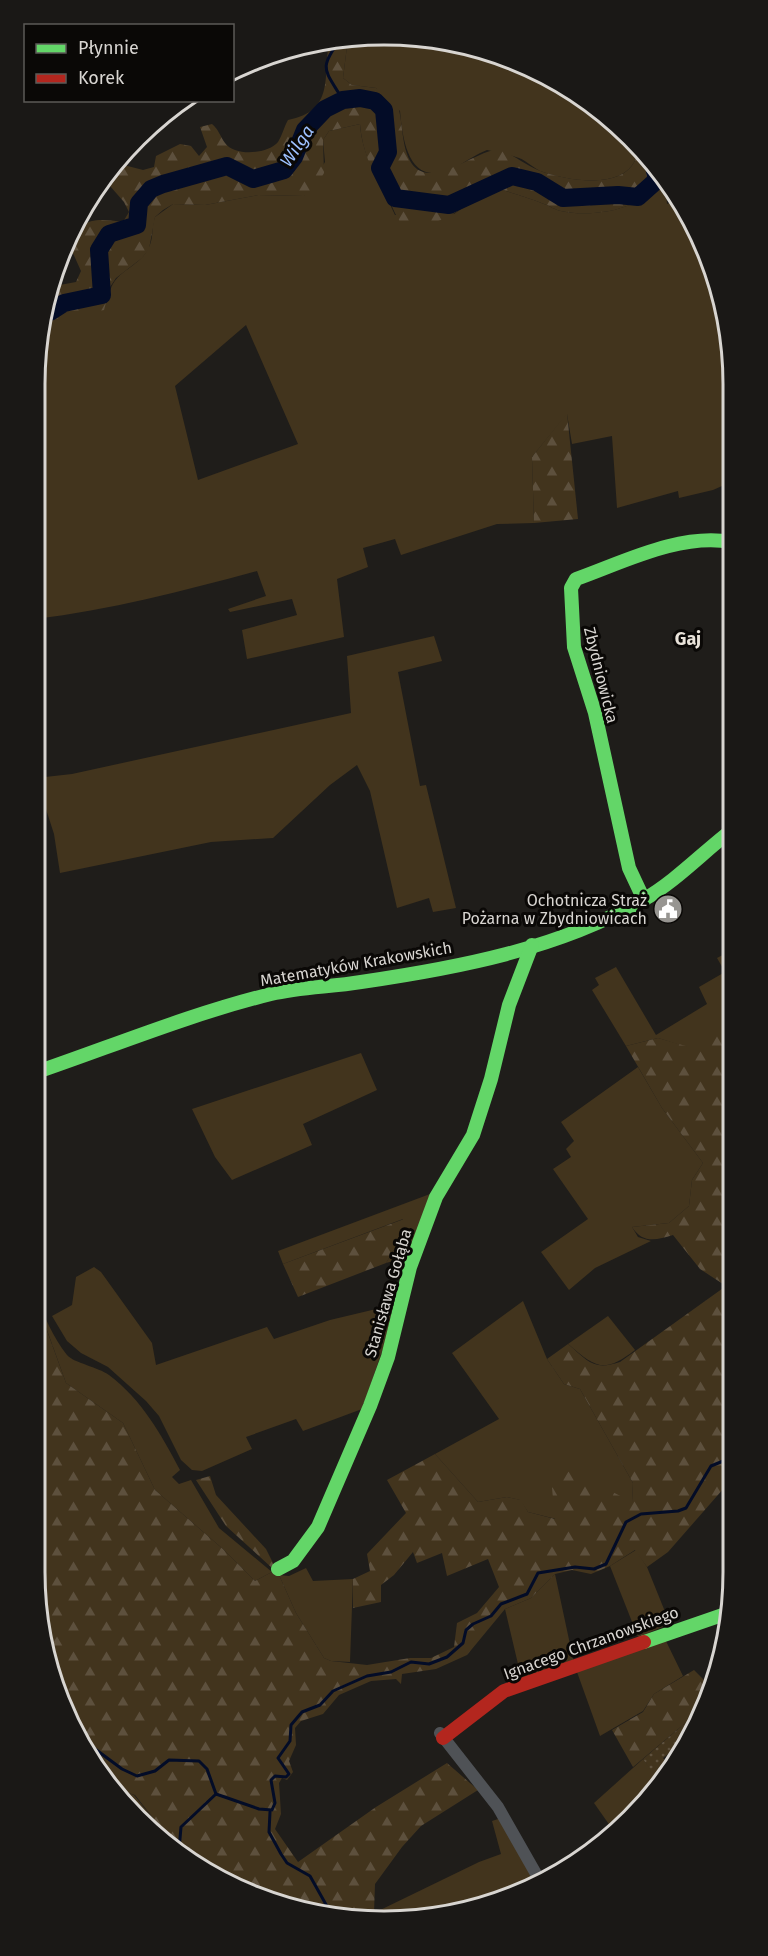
<svg xmlns="http://www.w3.org/2000/svg" width="768" height="1956" font-family="'Fira Sans',sans-serif">
	<defs>
		<pattern id="forest-firs" width="22" height="20" patternUnits="userSpaceOnUse" patternTransform="scale(1.5)"><rect width="22" height="20" fill="#42341d"/><path d="M5 1l3.5 6h-7zM16 11l3.5 6h-7z" fill="#5d503d"/></pattern>
		<pattern id="garden-dots" width="8" height="8" patternUnits="userSpaceOnUse" patternTransform="scale(1.5)"><rect width="8" height="8" fill="#42341d"/><path d="M2 2h.1M6 6h.1" fill="none" stroke="#5d503d" stroke-width="1.8" stroke-linecap="round"/></pattern>
	</defs>
	<rect width="100%" height="100%" fill="#1f1d1a"/>
	<!-- grass -->
	<g fill="#42341d" fill-rule="evenodd">
		<path d="M348,38L475,47L578,93L638,146C637,192 572,182 543,172C534,169 527,161 519,158C509,155 498,152 487,150C477,154 468,160 458,166C411,191 403,146 400,111L376,88L352,85L343,78Z"/>
		<path d="M360,124C362,158 382,185 395,215L454,214L492,187C509,192 527,197 544,204C550,206 555,210 561,211C592,218 651,210 660,174L665,181L667,204L677,199L698,230L730,338L731,482L713,490L679,498L678,491L617,508L612,436L572,444L567,414L532,457L534,523L497,524L401,555L395,539L363,548L368,567L337,579L344,637L247,659L242,630L297,615L292,599L230,612L228,609L266,596L257,571C183,591 110,610 35,619L34,384L43,319L59,318L109,299C110,271 137,270 148,249C154,239 151,228 155,217L173,204L205,205L258,195L304,196L325,162L323,140L329,131ZM246,325L298,444L198,480L175,386Z"/>
		<path d="M434,636L442,661L398,672L420,786L426,785L456,908L433,912L429,898L397,908L370,791L357,765L330,785L273,838L211,842L60,873L54,834L36,778L72,774L351,713L347,656Z"/>
		<path d="M732,950V1044L722,1029L696,1050L658,1038L626,1046L592,990L599,985L595,978L616,967L656,1035L707,1004L699,987L725,972L717,958Z"/>
		<path d="M361,1053L377,1090L303,1124L312,1145L232,1180L215,1157L192,1109Z"/>
		<path d="M638,1067L662,1108L703,1163L692,1180L689,1206L669,1223L632,1227L638,1237L651,1241L595,1268L569,1290L541,1252L588,1219L553,1169L571,1157L566,1149L574,1141L561,1122Z"/>
		<path d="M430,1194L408,1257L386,1263L395,1248L403,1219L283,1264L278,1251Z"/>
		<path d="M94,1267L101,1272L152,1343L156,1365L267,1327L274,1339L330,1320L393,1305L384,1346L362,1409L303,1431L296,1419L246,1437L252,1449L202,1471L192,1470L181,1460L159,1416L146,1401L108,1367L81,1353L67,1341L52,1316L72,1305L76,1277Z"/>
		<path d="M34,1294C44,1314 53,1338 67,1355C74,1363 98,1367 109,1375C142,1400 161,1434 180,1470L172,1477L179,1484L191,1480L219,1528L272,1572L255,1581L224,1550L155,1490L123,1423L66,1383Z"/>
		<path d="M523,1301L547,1359L564,1384L580,1389L633,1483L632,1503L556,1519L528,1512L520,1500L507,1497L478,1502L435,1454L499,1419L452,1353Z"/>
		<path d="M608,1316L635,1350C604,1374 596,1368 568,1344Z"/>
		<path d="M636,1550L647,1567L670,1624L638,1637L610,1566Z"/>
		<path d="M306,1568L313,1581L353,1579L350,1662L331,1661L324,1658L296,1613L279,1575L289,1576Z"/>
		<path d="M555,1574L574,1663L522,1681L505,1609L531,1598Z"/>
		<path d="M664,1637L683,1676L654,1694L643,1711L600,1736L577,1672Z"/>
		<path d="M643,1759L662,1784L613,1830L594,1803Z"/>
		<path d="M113,1788L134,1795L175,1846L121,1802Z"/>
		<path d="M501,1818L536,1880L453,1915L378,1917L374,1913L479,1862L501,1854L492,1821Z"/>
	</g>
	<!-- forest -->
	<g fill="url(#forest-firs)">
		<path d="M339,37L348,38L343,78L352,85L376,88L396,100C404,120 400,146 412,164C431,190 475,151 499,149C514,155 528,167 543,172C573,182 637,192 638,146L660,174C651,210 593,218 561,211C555,210 550,206 544,204C527,197 509,192 492,187C460,207 443,231 401,223C394,214 392,204 386,194C372,173 362,150 360,124L329,131L323,140L324,173L313,192L304,196L258,195L205,205L173,204L163,210L155,217L149,249L142,258L116,278L110,287L104,310L85,318L43,319L49,287L76,282L81,271L72,251C76,217 95,218 123,222L129,212L124,202L103,178L116,163L143,170L154,167L156,156L180,144L191,146L199,156L207,147L200,127L212,124C219,130 220,136 225,143C235,157 268,154 278,142C282,136 284,127 288,120C335,111 323,77 329,41Z"/>
		<path d="M567,413L578,519L534,523L532,457Z"/>
		<path d="M722,1029L732,1044L733,1484L724,1488L668,1552L647,1567L635,1550L610,1566L591,1574L572,1570L555,1574L531,1598L505,1609L467,1655L436,1669L402,1674L401,1684L396,1679L371,1681L339,1695L323,1714L301,1721L295,1728L296,1745L289,1761L293,1772L287,1780L282,1778L279,1783L281,1814L275,1829L298,1862L376,1807L447,1763L478,1790L421,1826L402,1847L375,1884L374,1913L378,1917L338,1918L210,1875L175,1846L135,1795L113,1788L53,1685L35,1572L34,1295L66,1383L123,1423L155,1490L224,1550L255,1581L272,1572L279,1575L296,1613L324,1658L331,1661L367,1665L410,1658H431L454,1647L457,1623L477,1613L499,1587L488,1559L447,1576L442,1553L417,1563L413,1552L394,1575L381,1585V1602L353,1608V1579L370,1571L367,1554L406,1513L387,1480L435,1454L478,1502L507,1497L521,1500L528,1512L555,1519L552,1488L570,1470L632,1502L633,1483L580,1389L564,1384L547,1359L568,1344C588,1361 593,1371 620,1362L726,1286L700,1269L673,1235C656,1240 643,1244 632,1227L669,1223L689,1206L692,1180L703,1163L662,1108L626,1046L658,1038L696,1049L707,1030Z"/>
		<path d="M404,1219L395,1248L386,1263L298,1297L283,1264Z"/>
		<path d="M210,1476L216,1495L266,1549L274,1565L271,1567L226,1526L196,1480Z"/>
		<path d="M694,1670L710,1686L696,1714L633,1767L612,1730L643,1712L654,1694Z"/>
	</g>
	<!-- garden -->
	<path fill="url(#garden-dots)" d="M696,1714L687,1727L689,1729L681,1744L663,1758L670,1767L660,1781L661,1785L643,1759Z"/>
	<g fill="none" stroke-linecap="round" stroke-linejoin="round">
		<!-- stream -->
		<g stroke="#030c27" stroke-width="3">
			<path d="M341,38C319,70 323,67 343,100"/>
			<path d="M87,1743L122,1769L137,1776L155,1771L169,1760L199,1761L207,1769L216,1794"/>
			<path d="M270,1812L269,1832L281,1854L287,1863L310,1876L333,1917"/>
			<path d="M179,1850L181,1827L216,1794L259,1809L272,1810L275,1803L271,1780L275,1776L286,1777L289,1774L278,1758L290,1741L291,1725L302,1712L320,1705L333,1691L367,1676L391,1672L411,1662L429,1664L447,1657L463,1643L466,1630L473,1624L491,1616L501,1604L527,1594L538,1573L575,1567L594,1569L606,1564L626,1522L641,1514L678,1511L686,1508L711,1466L733,1457"/>
		</g>
		<!-- river -->
		<path stroke="#030c27" stroke-width="18" d="M44,311L50,312L64,303L102,295L99,250L109,234L137,225L139,203L151,189L163,184L227,166L253,179L284,170L294,157L305,130L325,109L343,100L360,98L375,101L384,110L388,152L380,168L395,198L449,205L512,176L537,182L563,198L618,195L638,197L657,180L653,162"/>
		<!-- street -->
		<path stroke="#4f5256" stroke-width="12" d="M440,1733L498,1807L539,1879"/>
		<!-- fast -->
		<g stroke="#63d668" stroke-width="14">
			<path d="M644,900L629,868L595,713L574,647L571,588L576,579C624,562 679,533 731,542"/>
			<path d="M34,1073C113,1046 190,1014 271,994C300,987 331,987 361,982C457,968 558,949 643,900C676,881 702,853 732,830"/>
			<path d="M278,1569L293,1561L318,1527L370,1406L388,1357L410,1267L436,1197L473,1135L491,1079L509,1005L532,945"/>
			<path d="M644,1642L728,1613"/>
		</g>
		<!-- jam -->
		<path stroke="#b3261e" stroke-width="14" d="M443,1738L504,1691L644,1642"/>
	</g>
	<!-- icons -->
	<defs>
		<g id="civic-disc" transform="scale(1.5)"><circle r="9.5" fill="#979591" stroke="#0a0806"/><path d="M-.6-6.5H3V-4.5H.6V-3L4-1V1h2V6H-6V1h2V-1L-.6-3ZM-1.2 2.5V6h2.4V2.5Z" fill="#fff"/></g>
	</defs>
	<g fill-rule="evenodd">
		<use href="#civic-disc" x="668" y="909"/>
	</g>
	<g text-anchor="middle" dominant-baseline="central" stroke-width="6" stroke-linejoin="round" paint-order="stroke">
		<!-- street labels -->
		<g font-size="16" fill="#d8d5d1" stroke="#0a0806">
			<text transform="translate(601 675) rotate(76)">Zbydniowicka</text>
			<text transform="translate(356 964) rotate(-10)">Matematyków Krakowskich</text>
			<text transform="translate(388 1293) rotate(-74)">Stanisława Gołąba</text>
			<text transform="translate(591 1643) rotate(-20)">Ignacego Chrzanowskiego</text>
		</g>
		<!-- poi labels -->
		<g font-size="16" fill="#d8d5d1" stroke="#0a0806" text-anchor="end">
			<text x="647" y="900">Ochotnicza Straż<tspan x="647" dy="18">Pożarna w Zbydniowicach</tspan></text>
		</g>
		<!-- water labels -->
		<g font-size="18" font-style="italic" fill="#9dc0fe" stroke="#0a0806">
			<text transform="translate(297 146) rotate(-56)">Wilga</text>
		</g>
		<!-- neighbourhood labels -->
		<g font-size="18" font-weight="bold" fill="#e9e3da" stroke="#0a0806">
			<text x="688" y="639">Gaj</text>
		</g>
	</g>
	<!-- crop -->
	<path d="M0 0H768V1956H0ZM384 45H384A339 339 0 0 1 723 384V1572A339 339 0 0 1 384 1911H384A339 339 0 0 1 45 1572V384A339 339 0 0 1 384 45Z" fill="#1a1816" fill-rule="evenodd"/>
	<path fill="none" stroke="#d8d5d1" stroke-width="3" d="M384 45H384A339 339 0 0 1 723 384V1572A339 339 0 0 1 384 1911H384A339 339 0 0 1 45 1572V384A339 339 0 0 1 384 45Z"/>
	<!-- legend -->
	<rect x="24" y="24" width="210" height="78" fill="#0a0806" stroke="#5c5a57" stroke-width="1.5"/>
	<rect x="36" y="44" width="30" height="9" fill="#63d668" stroke="#5c5a57" stroke-width="1.5"/>
	<text x="78" y="54" font-size="18" fill="#d8d5d1">Płynnie</text>
	<rect x="36" y="74" width="30" height="9" fill="#b3261e" stroke="#5c5a57" stroke-width="1.5"/>
	<text x="78" y="84" font-size="18" fill="#d8d5d1">Korek</text>
</svg>
